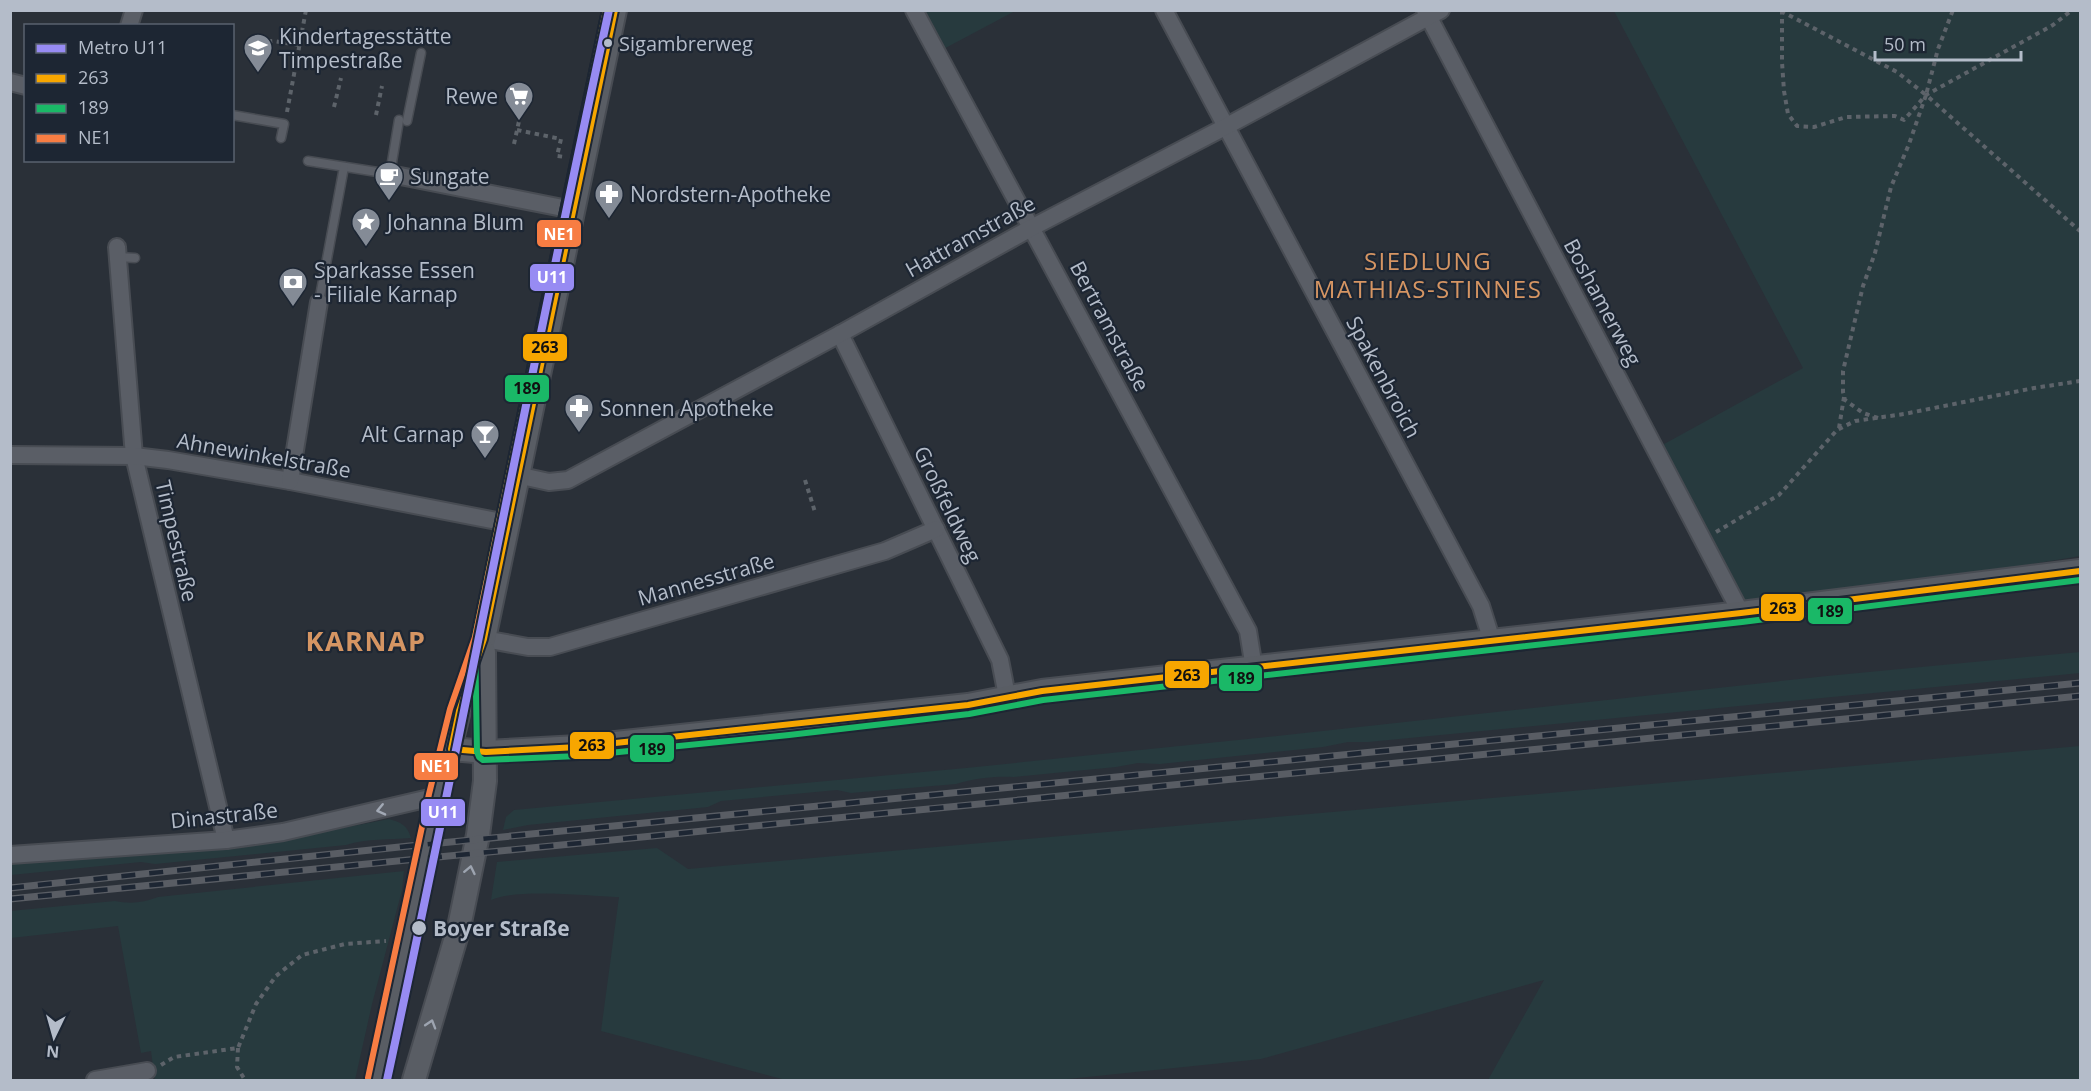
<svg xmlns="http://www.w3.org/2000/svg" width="2091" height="1091" font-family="'Open Sans',sans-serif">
	<rect width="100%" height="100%" fill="#2a3038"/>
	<!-- green -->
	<g fill="#273a3e">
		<path d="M914,11H1015L936,53Z"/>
		<path d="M1614,11H2080V556L1741,613L1655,449L1803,368Z"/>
		<path d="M2080,652V673L1368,742H1348L1323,747L1160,764L1138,763L1116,767L1014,777C995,776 975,778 956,784L851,793L837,790L721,801L708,807L528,825L503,830L506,817L514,810L966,768L1277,736L1827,676Z"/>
		<path d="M2080,746V1080H1488L1544,980L1261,1059L1058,1080H786L601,1031L619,897C587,896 518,888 491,900L497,862L657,848L688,869Z"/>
		<path d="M389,819C402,823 407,825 411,838C388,840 368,838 346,845L155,864L141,862L11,875V864L241,848Z"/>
		<path d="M404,871L402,890L372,1004L355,1080H155L151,1051L141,1053L118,926L11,938L10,911L115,901C130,904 143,903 158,897Z"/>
	</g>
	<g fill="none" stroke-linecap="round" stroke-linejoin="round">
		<!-- lane casing -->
		<g stroke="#484c53" stroke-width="11">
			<g id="lane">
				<path d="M232,115L284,124L281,138"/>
				<path d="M407,121L421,53"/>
				<path d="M308,161L390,174L399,120"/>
				<path d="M118,257L135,258"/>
				<path d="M319,302L344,167"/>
			</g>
		</g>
		<!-- street casing -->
		<g stroke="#484c53" stroke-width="20">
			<g id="street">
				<path d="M914,10L1248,631L1254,668"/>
				<path d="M1164,10L1481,606L1492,641"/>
				<path d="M1425,10L1741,613"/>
				<path d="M129,26L134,10"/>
				<path d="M10,82L26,86"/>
				<path d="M390,174L573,210"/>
				<path d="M117,247L134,456L226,840"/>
				<path d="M840,334L1000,660L1007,696"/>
				<path d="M10,455L134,456L168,460L290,481L507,523"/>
				<path d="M517,475L549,482L568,480L840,334L1031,228L1225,127L1441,10"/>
				<path d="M290,481L319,302"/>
				<path d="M484,639L528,647H550L885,551L936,529"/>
				<path d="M10,855L226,840L283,832L438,796"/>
				<path d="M95,1080L147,1071"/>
			</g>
		</g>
		<!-- secondary casing -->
		<g stroke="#484c53" stroke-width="26">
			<g id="secondary">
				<path d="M451,749L486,752L578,747L968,705L1042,691L1741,613L2080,571"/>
				<path d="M377,1080L438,796L459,711L484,639L615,10"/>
				<path d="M414,1080L459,927L478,835L485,781L484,652"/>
			</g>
		</g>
		<!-- path -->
		<g stroke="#5d636a" stroke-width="4" stroke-dasharray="4.5 4.5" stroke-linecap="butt">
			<path d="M1782,10V62L1784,91L1788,114L1797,126L1814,127L1846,117L1895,116L1904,120L1926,95L2053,25L2072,10"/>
			<path d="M1781,11L1897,72L1926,95L1938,49L1953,10"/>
			<path d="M257,51L259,42L273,41L299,45"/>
			<path d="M334,107L341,78"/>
			<path d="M287,112L306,10"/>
			<path d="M376,115L382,86"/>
			<path d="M517,130L561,139L557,156L565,157"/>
			<path d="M514,144L519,121"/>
			<path d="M1878,418L1863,413L1845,400L1843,392V371L1863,286L1875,253L1891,187L1909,144L1926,95L2080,231"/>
			<path d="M1839,428L1844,397"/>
			<path d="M805,480L815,512"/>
			<path d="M1716,532L1779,495L1837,430L1855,421L1904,414L2034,388L2080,381"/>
			<path d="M238,1048L237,1067L245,1080"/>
			<path d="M161,1065L174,1057L238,1048L256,1004L276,976L302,955L345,944L386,941"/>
		</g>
		<!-- lane -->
		<use href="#lane" stroke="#5a5e66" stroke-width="8"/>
		<!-- street -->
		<use href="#street" stroke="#5a5e66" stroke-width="16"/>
		<!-- secondary -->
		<use href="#secondary" stroke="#595d64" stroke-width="22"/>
		<!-- rail casing -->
		<g stroke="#595d64" stroke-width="7">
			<g id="rail">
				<path d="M10,888L409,846L2080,683"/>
				<path d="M10,899L2080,696"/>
			</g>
		</g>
		<!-- rail -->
		<use href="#rail" stroke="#1d2633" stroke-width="4.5" stroke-dasharray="14" stroke-linecap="butt"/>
		<!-- bus-1 casing -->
		<g stroke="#1d2633" stroke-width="10">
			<path id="bus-1" d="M615,10L484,639L459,711L451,749L486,752L578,747L968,705L1042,691L1741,613L2080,571"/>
		</g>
		<!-- bus-2 casing -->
		<g stroke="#1d2633" stroke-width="10">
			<path id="bus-2" d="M606,10L475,637L477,752L479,757L483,760L579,756L789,735L969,714L1043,700L1742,622L2080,580"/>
		</g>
		<!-- bus-3 casing -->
		<g stroke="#1d2633" stroke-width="10">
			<path id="bus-3" d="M368,1078L429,794L450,709L475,637L606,10"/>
		</g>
		<!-- bus-1 -->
		<use href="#bus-1" stroke="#f7a600" stroke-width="6"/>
		<!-- bus-2 -->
		<use href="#bus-2" stroke="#1ab867" stroke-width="6"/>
		<!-- bus-3 -->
		<use href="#bus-3" stroke="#f77d43" stroke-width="6"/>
		<!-- metro-1 casing -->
		<g stroke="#1d2633" stroke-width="12">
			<path id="metro-1" d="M387,1080C464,724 531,366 609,10"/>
		</g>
		<!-- metro-1 -->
		<use href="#metro-1" stroke="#978bf3" stroke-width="8"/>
	</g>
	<!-- one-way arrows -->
	<defs><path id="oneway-chevron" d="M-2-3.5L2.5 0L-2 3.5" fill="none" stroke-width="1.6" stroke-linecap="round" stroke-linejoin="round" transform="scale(1.5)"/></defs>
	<use stroke="#a2a9b5" href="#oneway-chevron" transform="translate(381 810) rotate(167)"/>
	<g stroke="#9da4b0">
		<use href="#oneway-chevron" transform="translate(470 870) rotate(-78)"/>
		<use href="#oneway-chevron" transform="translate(431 1024) rotate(-73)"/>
	</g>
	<!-- icons -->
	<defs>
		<g id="school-pin" transform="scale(1.5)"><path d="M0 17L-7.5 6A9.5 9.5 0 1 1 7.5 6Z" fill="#848b96" stroke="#1d2633"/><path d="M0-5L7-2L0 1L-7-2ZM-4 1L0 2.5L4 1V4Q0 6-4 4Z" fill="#fff"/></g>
		<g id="supermarket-pin" transform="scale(1.5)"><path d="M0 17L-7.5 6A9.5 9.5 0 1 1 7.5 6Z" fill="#848b96" stroke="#1d2633"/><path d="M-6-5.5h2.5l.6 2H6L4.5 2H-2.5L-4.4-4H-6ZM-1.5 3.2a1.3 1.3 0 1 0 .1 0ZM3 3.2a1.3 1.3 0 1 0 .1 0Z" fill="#fff"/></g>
		<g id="cafe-pin" transform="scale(1.5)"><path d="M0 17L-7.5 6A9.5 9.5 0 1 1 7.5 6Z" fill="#848b96" stroke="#1d2633"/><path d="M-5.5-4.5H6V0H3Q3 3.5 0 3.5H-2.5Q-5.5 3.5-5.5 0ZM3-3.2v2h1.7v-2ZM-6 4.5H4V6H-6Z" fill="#fff"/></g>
		<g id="pharmacy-pin" transform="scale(1.5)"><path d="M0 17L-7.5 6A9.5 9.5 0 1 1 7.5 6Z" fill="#848b96" stroke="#1d2633"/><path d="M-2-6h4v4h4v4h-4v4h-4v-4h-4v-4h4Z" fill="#fff"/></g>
		<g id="sight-pin" transform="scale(1.5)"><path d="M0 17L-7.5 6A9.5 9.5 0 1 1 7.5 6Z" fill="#848b96" stroke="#1d2633"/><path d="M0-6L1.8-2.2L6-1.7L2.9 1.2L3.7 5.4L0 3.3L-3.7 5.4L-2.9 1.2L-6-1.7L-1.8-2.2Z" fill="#fff"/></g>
		<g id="bank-pin" transform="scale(1.5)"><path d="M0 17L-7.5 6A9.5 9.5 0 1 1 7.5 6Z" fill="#848b96" stroke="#1d2633"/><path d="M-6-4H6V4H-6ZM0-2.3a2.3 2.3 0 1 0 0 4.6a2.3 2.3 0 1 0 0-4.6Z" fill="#fff"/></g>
		<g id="bar-pin" transform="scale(1.5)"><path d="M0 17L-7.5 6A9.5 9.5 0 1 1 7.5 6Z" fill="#848b96" stroke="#1d2633"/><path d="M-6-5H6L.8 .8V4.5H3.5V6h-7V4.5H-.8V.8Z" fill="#fff"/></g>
	</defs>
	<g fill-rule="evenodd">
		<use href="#school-pin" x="258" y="48"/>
		<use href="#supermarket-pin" x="519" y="96"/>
		<use href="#cafe-pin" x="389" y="176"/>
		<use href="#pharmacy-pin" x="609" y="194"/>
		<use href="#sight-pin" x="366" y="222"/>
		<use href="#bank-pin" x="293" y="282"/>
		<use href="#pharmacy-pin" x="579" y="408"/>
		<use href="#bar-pin" x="485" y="434"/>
	</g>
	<!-- markers -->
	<g fill="#b4bcc9" stroke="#1d2633" stroke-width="2">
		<circle cx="608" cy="43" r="5"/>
		<circle cx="419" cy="928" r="8"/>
	</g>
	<g text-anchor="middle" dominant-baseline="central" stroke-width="4.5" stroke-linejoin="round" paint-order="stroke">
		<!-- bus labels -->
		<g font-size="20" fill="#b4bcc9" stroke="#1d2633" text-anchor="start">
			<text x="619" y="43">Sigambrerweg</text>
		</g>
		<!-- poi labels -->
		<g font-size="21" fill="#b4bcc9" stroke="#1d2633" text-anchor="start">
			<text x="279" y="36">Kindertagesstätte<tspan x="279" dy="24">Timpestraße</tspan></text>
			<text x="498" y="96" text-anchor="end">Rewe</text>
			<text x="410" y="176">Sungate</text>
			<text x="630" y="194">Nordstern-Apotheke</text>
			<text x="387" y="222">Johanna Blum</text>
			<text x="314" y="270">Sparkasse Essen<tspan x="314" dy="24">- Filiale Karnap</tspan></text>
			<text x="600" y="408">Sonnen Apotheke</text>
			<text x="464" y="434" text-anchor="end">Alt Carnap</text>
		</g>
		<!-- street labels -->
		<g font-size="21" fill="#b4bcc9" stroke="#1d2633">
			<text transform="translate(970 236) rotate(-29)">Hattramstraße</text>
			<text transform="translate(1603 302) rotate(62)">Boshamerweg</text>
			<text transform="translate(1110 326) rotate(62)">Bertramstraße</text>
			<text transform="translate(1384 377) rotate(62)">Spakenbroich</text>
			<text transform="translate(264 455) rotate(10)">Ahnewinkelstraße</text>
			<text transform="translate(948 504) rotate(64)">Großfeldweg</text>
			<text transform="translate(177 541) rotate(77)">Timpestraße</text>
			<text transform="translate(706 579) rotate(-16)">Mannesstraße</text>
			<text transform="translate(224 815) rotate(-6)">Dinastraße</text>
		</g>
		<!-- stop labels -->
		<g font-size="21" font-weight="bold" fill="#b4bcc9" stroke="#1d2633" text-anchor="start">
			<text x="433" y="928">Boyer Straße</text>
		</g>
		<!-- quarter labels -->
		<g font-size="24" letter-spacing="1.5" fill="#d59563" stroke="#1d2633">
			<text x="1428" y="260">SIEDLUNG<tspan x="1428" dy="28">MATHIAS-STINNES</tspan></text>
		</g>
		<!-- district labels -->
		<g font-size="27" font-weight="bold" letter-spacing="1.5" fill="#d59563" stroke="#1d2633">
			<text x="366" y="640">KARNAP</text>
		</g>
	</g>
	<g stroke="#1d2633" stroke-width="2">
		<rect x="536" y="219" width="46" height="29" rx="6" fill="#f77d43"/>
		<rect x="529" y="263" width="46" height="29" rx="6" fill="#978bf3"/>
		<rect x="522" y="333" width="46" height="29" rx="6" fill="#f7a600"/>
		<rect x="504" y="374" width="46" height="29" rx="6" fill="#1ab867"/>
		<rect x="1760" y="593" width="45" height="29" rx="6" fill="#f7a600"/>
		<rect x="1807" y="597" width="46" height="28" rx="6" fill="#1ab867"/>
		<rect x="1164" y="660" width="46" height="29" rx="6" fill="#f7a600"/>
		<rect x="1218" y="664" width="45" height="28" rx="6" fill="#1ab867"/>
		<rect x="569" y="731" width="46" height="29" rx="6" fill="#f7a600"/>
		<rect x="629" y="734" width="46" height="29" rx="6" fill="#1ab867"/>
		<rect x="413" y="752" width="46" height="29" rx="6" fill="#f77d43"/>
		<rect x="420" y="798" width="46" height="29" rx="6" fill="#978bf3"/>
	</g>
	<g font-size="16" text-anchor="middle" font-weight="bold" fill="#fff">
		<text x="559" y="240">NE1</text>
		<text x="552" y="283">U11</text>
		<text x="436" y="772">NE1</text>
		<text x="443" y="818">U11</text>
	</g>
	<g font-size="16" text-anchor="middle" font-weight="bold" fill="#111">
		<text x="545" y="353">263</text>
		<text x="527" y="394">189</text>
		<text x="1783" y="614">263</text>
		<text x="1830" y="617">189</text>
		<text x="1187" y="681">263</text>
		<text x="1241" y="684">189</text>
		<text x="592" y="751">263</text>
		<text x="652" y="755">189</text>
	</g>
	<!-- border -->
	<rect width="2091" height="1091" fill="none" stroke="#b4bcc9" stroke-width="24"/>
	<!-- legend -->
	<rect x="24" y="24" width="210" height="138" fill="#1d2633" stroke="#59626f" stroke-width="1.5"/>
	<rect x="36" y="44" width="30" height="9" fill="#978bf3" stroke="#59626f" stroke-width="1.5"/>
	<text x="78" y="54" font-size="18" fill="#b4bcc9">Metro U11</text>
	<rect x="36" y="74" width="30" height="9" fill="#f7a600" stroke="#59626f" stroke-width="1.5"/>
	<text x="78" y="84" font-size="18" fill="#b4bcc9">263</text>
	<rect x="36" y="104" width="30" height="9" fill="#1ab867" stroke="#59626f" stroke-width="1.5"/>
	<text x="78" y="114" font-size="18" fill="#b4bcc9">189</text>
	<rect x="36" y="134" width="30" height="9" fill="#f77d43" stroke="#59626f" stroke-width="1.5"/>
	<text x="78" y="144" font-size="18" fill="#b4bcc9">NE1</text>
	<!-- north arrow -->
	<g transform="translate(54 1037) rotate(185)" stroke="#1d2633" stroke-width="4.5" paint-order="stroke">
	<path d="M0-4.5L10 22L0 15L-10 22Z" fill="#b4bcc9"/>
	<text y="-9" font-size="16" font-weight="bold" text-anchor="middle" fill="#b4bcc9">N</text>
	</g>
	<!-- scale -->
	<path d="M1875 51v9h146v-9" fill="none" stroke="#b4bcc9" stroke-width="3"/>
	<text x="1884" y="51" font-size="18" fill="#b4bcc9" stroke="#1d2633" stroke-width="4.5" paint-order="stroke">50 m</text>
</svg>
